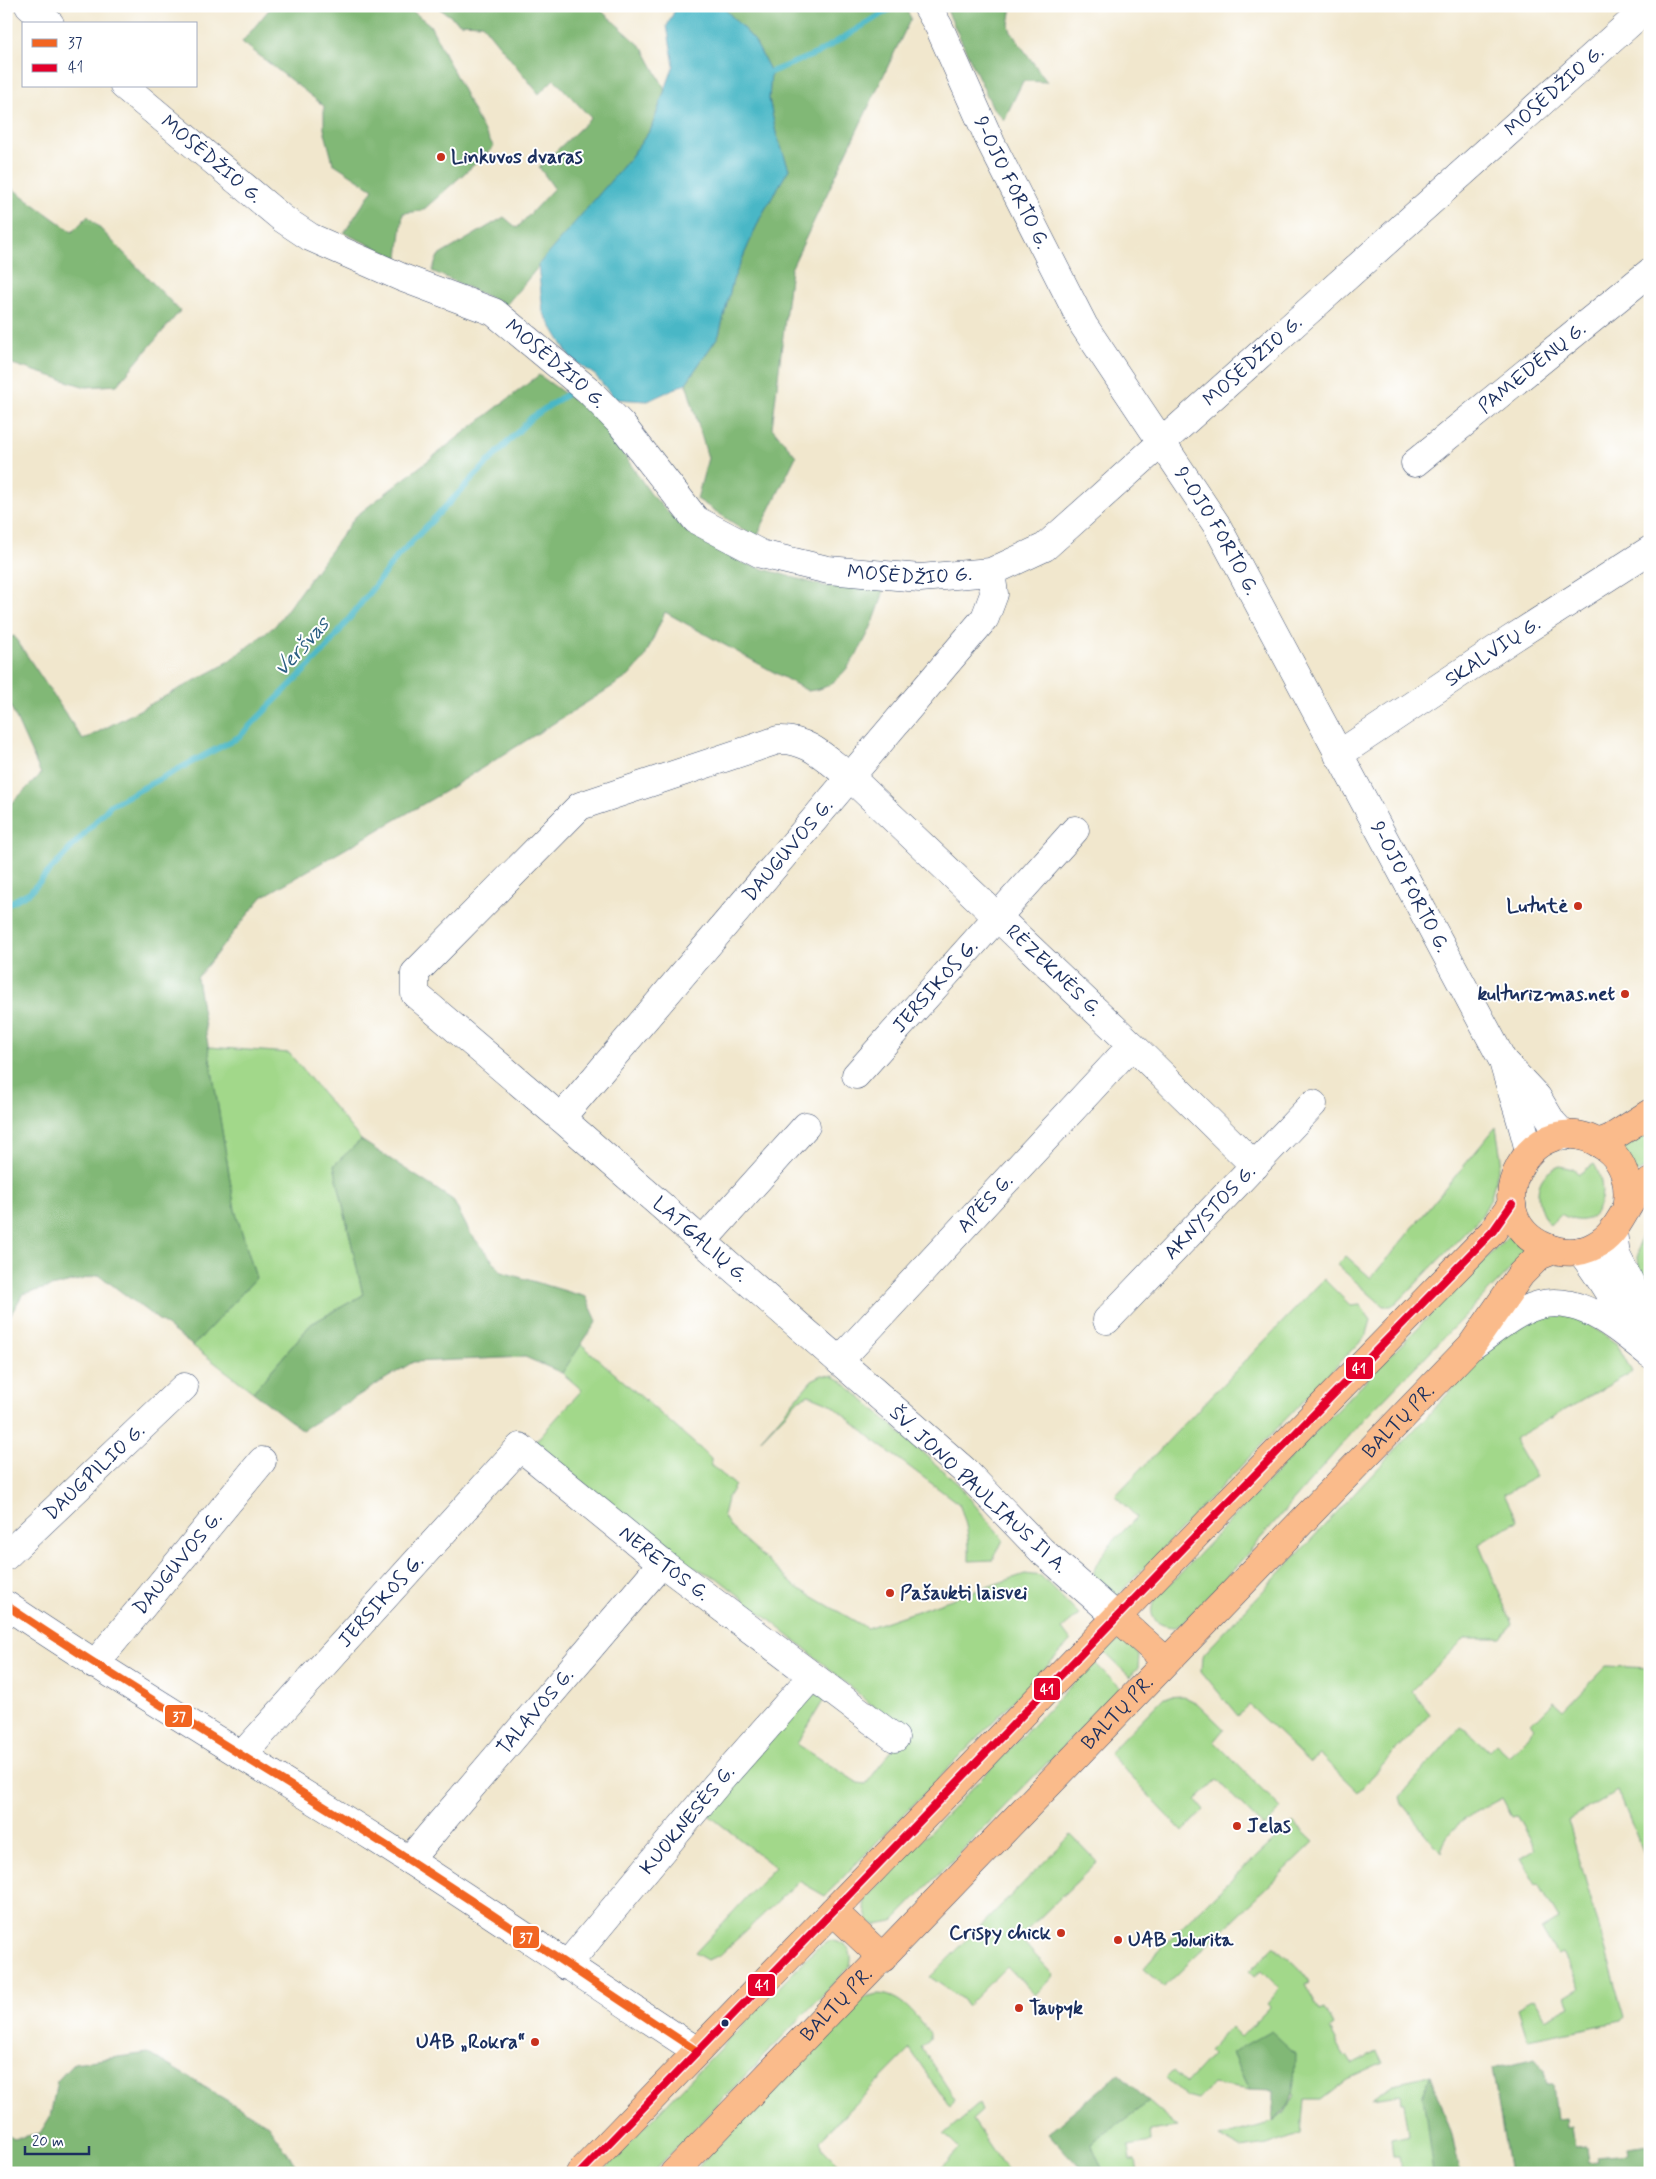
<svg xmlns="http://www.w3.org/2000/svg" width="1656" height="2179" font-family="Mynerve,sans-serif">
	<rect width="100%" height="100%" fill="#fff"/>
	<filter id="ink" filterUnits="userSpaceOnUse"><feTurbulence type="fractalNoise" baseFrequency=".02" numOctaves="2"/><feDisplacementMap in="SourceGraphic" scale="10" xChannelSelector="R" yChannelSelector="G"/><feConvolveMatrix kernelMatrix="1 2 1 2 8 2 1 2 1" color-interpolation-filters="sRGB"/></filter>
	<filter id="wash" filterUnits="userSpaceOnUse"><feTurbulence type="fractalNoise" baseFrequency=".0096" numOctaves="4" result="noise"/><feDisplacementMap in="SourceGraphic" scale="20" xChannelSelector="R" yChannelSelector="G"/><feGaussianBlur stdDeviation="1.12" result="paint"/><feColorMatrix in="noise" values="0 0 0 0 0 0 0 0 0 0 0 0 0 0 0 0 0 1.4 0 .05"/><feComposite in="paint" operator="in"/></filter>
	<g filter="url(#wash)">
		<rect width="100%" height="100%" fill="#f1e7cd"/>
		<!-- green -->
		<g fill="#a2d88a" stroke="#5e8474">
			<path d="M208,1047L289,1053L361,1140L334,1165L363,1295L311,1324L253,1392L193,1346L256,1278L235,1210Z"/>
			<path d="M1496,1127L1501,1159L1490,1200L1482,1215L1400,1300L1391,1306H1383L1337,1265L1346,1256L1371,1278Z"/>
			<path d="M1650,1130V1166L1634,1175L1622,1149Z"/>
			<path d="M1594,1164C1612,1192 1598,1237 1561,1214L1550,1225C1534,1205 1531,1176 1560,1166L1573,1169L1579,1174Z"/>
			<path d="M1650,1214V1295C1634,1265 1634,1244 1650,1214Z"/>
			<path d="M1514,1230L1531,1248L1365,1418L1240,1562L1184,1621L1176,1627C1160,1627 1146,1619 1154,1601L1325,1422Z"/>
			<path d="M1324,1279L1351,1306L1360,1305L1371,1320L1367,1334L1116,1597L1106,1596C1102,1592 1095,1587 1094,1581C1088,1562 1124,1531 1137,1517L1115,1496Z"/>
			<path d="M1546,1314L1578,1317L1617,1344L1632,1372L1514,1439L1536,1477L1504,1494L1517,1521L1479,1544L1512,1624L1502,1638H1465L1412,1691L1430,1714L1358,1792L1320,1755L1310,1763L1249,1705L1238,1716L1201,1671L1202,1656L1505,1333Z"/>
			<path d="M581,1344L703,1451L711,1459V1465L735,1485L727,1499L723,1515L730,1527L796,1587L867,1628L1025,1574L1041,1576L1079,1615L1062,1629L1071,1641L825,1896L799,1881L720,1955L707,1960L695,1953L775,1867L701,1809L808,1696L818,1694L825,1698L797,1744L858,1783L866,1784L905,1733L796,1641L717,1578L682,1562L534,1443L582,1390L562,1373Z"/>
			<path d="M822,1375L833,1376L842,1381L959,1485L1003,1540L993,1560L969,1561C970,1540 967,1524 959,1504L876,1442L831,1404L809,1395L799,1399L760,1440L812,1380Z"/>
			<path d="M1121,1641L1129,1643L1139,1655L1138,1668L1130,1677L1103,1651L1113,1643Z"/>
			<path d="M1094,1662L1120,1688L892,1922L876,1925L869,1921L864,1906L866,1898Z"/>
			<path d="M1607,1666L1650,1668V1869L1618,1791L1568,1820L1625,2017L1622,2021L1528,2040L1518,2008L1534,1999L1545,2019L1570,2006L1566,1997L1581,1988L1562,1953L1557,1955L1542,1929L1559,1919L1539,1884L1536,1885L1520,1858L1535,1849L1516,1815L1512,1816L1502,1798C1480,1810 1445,1825 1441,1852L1402,1804L1400,1797L1460,1727L1467,1731L1489,1751L1496,1744L1509,1756L1535,1728L1531,1724L1554,1701L1564,1710Z"/>
			<path d="M1183,1696L1197,1703L1224,1729L1214,1741L1281,1808L1264,1828L1217,1780L1196,1800L1204,1810L1183,1832L1109,1753L1164,1697Z"/>
			<path d="M1293,1822L1314,1842L1164,1987L1143,1969C1189,1916 1243,1871 1293,1822Z"/>
			<path d="M1071,1835L1097,1862L1019,1938L1054,1975L1035,1995L1007,1966L967,2006L962,1999L930,1977Z"/>
			<path d="M832,1940C847,1942 854,1951 850,1966L652,2173H600L816,1949Z"/>
			<path d="M1274,1946C1285,1957 1301,1967 1309,1982L1305,1984L1320,2011L1325,2009L1334,2026L1330,2029L1345,2057L1347,2056L1352,2064L1377,2051L1383,2063L1348,2079L1321,2100H1304L1301,2133L1267,2145L1241,2149L1219,2137L1273,2122L1283,2114L1294,2095L1232,2053L1249,2090L1213,2084L1198,2100L1187,2097L1166,2078L1173,2071L1186,2083L1212,2055L1208,2051L1231,2027L1241,2037L1270,2007L1267,2004L1280,1989L1261,1970L1254,1976L1249,1971Z"/>
			<path d="M877,1994C902,1994 915,2016 930,2033V2039L921,2047L955,2099L950,2107L910,2049L820,2140L823,2149L847,2173H692L858,1999Z"/>
			<path d="M1431,2075L1423,2095L1435,2171L1401,2173L1399,2156H1393L1391,2139L1409,2135L1404,2103H1401L1400,2094L1371,2098L1393,2083Z"/>
			<path d="M1149,2102L1178,2127L1150,2131L1151,2142L1128,2146L1130,2161H1136L1138,2173H1104L1090,2143Z"/>
			<path d="M979,2104L982,2111L972,2120L1008,2173H936L959,2149L944,2134Z"/>
		</g>
		<!-- forest -->
		<g fill="#81b876" stroke="#4e746a">
			<path d="M272,6H406L430,25L481,126L494,147L422,211L403,213L398,258L344,233L373,189L333,163L324,129V106L242,42Z"/>
			<path d="M436,6H596L643,48L665,89L651,129L627,162L506,305L432,271L438,256L504,217L517,228L554,188L539,167L591,118L554,79L539,94L482,24L460,23Z"/>
			<path d="M722,6H904L911,18L791,269L772,428L796,456L756,538L697,499L708,458L686,383L719,335L733,280L761,216L789,169L776,133L769,98L771,72L754,40Z"/>
			<path d="M945,6H1012L1009,25L1011,32L1047,82L1023,81L1004,120L993,108Z"/>
			<path d="M6,184L72,232L88,216L180,311L117,385L86,387L6,362Z"/>
			<path d="M539,375L599,418L650,493L686,531L743,563L823,586L884,589C878,617 854,672 827,686C822,689 814,690 808,691L665,612L644,659L629,676L444,792L262,897L197,978L235,1210L256,1278L193,1346L99,1275L23,1294L6,1322V809L41,774L6,696V638L14,636L83,740L222,666L275,626L356,516Z"/>
			<path d="M361,1140L453,1200L470,1233L502,1272L586,1297L597,1321L562,1373L525,1357L413,1362L302,1430L253,1392L311,1324L363,1295L334,1165Z"/>
			<path d="M1271,2031L1295,2053C1294,2082 1297,2101 1273,2122V2091L1249,2090L1232,2053Z"/>
			<path d="M148,2053L268,2125L301,2173H6V2134L14,2139L40,2133L50,2117L57,2081L74,2063Z"/>
			<path d="M1535,2058L1545,2070L1546,2085H1553L1557,2119L1566,2118L1567,2128L1572,2127L1575,2147L1587,2146L1589,2163L1599,2162L1598,2157L1628,2154L1627,2147L1650,2144V2173H1510L1492,2069Z"/>
			<path d="M1119,2074L1149,2102L1091,2143L1104,2173H1085L1048,2133Z"/>
			<path d="M1431,2075L1451,2132L1461,2173H1433L1423,2095Z"/>
		</g>
		<!-- water -->
		<path fill="#4ab7c6" stroke="#327392" d="M677,6H722L754,40L771,72L769,99L776,133L789,169L761,216L733,280L719,335L686,383L648,401L615,399L595,375L571,359L543,312L538,265L627,162L651,129L674,65L667,26Z"/>
		<g fill="none" stroke-linecap="round" stroke-linejoin="round">
			<!-- stream -->
			<g stroke="#4ab7c6" stroke-width="6">
				<path d="M763,75L818,53L890,9"/>
				<path d="M6,905L30,892L111,805L239,737L324,651L397,557L531,418L576,388"/>
			</g>
		</g>
	</g>
	<g filter="url(#ink)">
		<g fill="none" stroke-linecap="round" stroke-linejoin="round">
			<!-- minor casing -->
			<g stroke="#3b4b6f" stroke-width="29">
				<g id="minor">
					<path d="M29,6L50,24"/>
					<path id="s1" d="M927,6L939,27L991,143L1084,326L1216,524L1503,1061L1537,1097L1552,1122L1565,1136"/>
					<path id="s2" d="M124,86L283,219L310,237L403,278L494,312L588,390L621,424L696,520L761,554L828,570L920,578L991,572L1045,547L1649,6"/>
					<path id="s3" d="M1415,463L1650,272"/>
					<path id="s4" d="M1338,755L1510,640L1650,550"/>
					<path d="M1504,1065C1512,1094 1523,1122 1529,1152"/>
					<path id="s5" d="M856,1075L1075,830"/>
					<path id="s6" d="M561,1118L985,618L994,594L991,572"/>
					<path d="M1613,1232L1616,1255L1638,1298L1650,1334"/>
					<path d="M702,1242L806,1126"/>
					<path d="M1580,1251C1601,1276 1615,1306 1635,1332"/>
					<path id="s7" d="M1107,1320L1313,1104"/>
					<path d="M1472,1346C1488,1335 1503,1322 1520,1313C1568,1284 1614,1325 1650,1354"/>
					<path id="s8" d="M839,1361L1132,1045"/>
					<path id="s9" d="M6,1556L184,1387"/>
					<path d="M6,1605C127,1687 253,1761 376,1839C485,1908 590,1981 697,2051"/>
					<path id="s10" d="M1118,1618L1042,1551L964,1470L561,1118L415,994V973L580,806L778,740C808,738 827,760 850,777L1132,1045L1255,1166"/>
					<path id="s11" d="M94,1665L262,1461"/>
					<path id="s12" d="M243,1754L520,1447L662,1563L895,1738"/>
					<path id="s13" d="M409,1860L662,1563"/>
					<path id="s14" d="M566,1966L717,1784L812,1676"/>
				</g>
			</g>
			<!-- major casing -->
			<g stroke="#3b4b6f" stroke-width="29">
				<g id="major">
					<path d="M1598,1143L1611,1138L1650,1113"/>
					<path d="M1626,1210C1630,1187 1626,1163 1606,1148C1534,1095 1469,1215 1546,1247C1561,1253 1579,1254 1594,1246C1623,1232 1624,1198 1650,1182"/>
					<path d="M1118,1618L1166,1661"/>
					<path d="M833,1911L883,1958"/>
					<path d="M580,2173L1199,1532L1493,1231L1512,1204"/>
					<path id="s15" d="M674,2173L1471,1346L1521,1274L1539,1256L1554,1250"/>
				</g>
			</g>
			<!-- minor -->
			<use href="#minor" stroke="#fff" stroke-width="28"/>
			<!-- major -->
			<use href="#major" stroke="#fabb8b" stroke-width="28"/>
			<!-- bus-1 casing -->
			<g stroke="#fff" stroke-width="11">
				<path id="bus-1" d="M6,1605C127,1687 253,1761 376,1839C485,1908 590,1981 697,2051"/>
			</g>
			<!-- bus-2 casing -->
			<g stroke="#fff" stroke-width="11">
				<path id="bus-2" d="M580,2173L1199,1532L1493,1231L1512,1204"/>
			</g>
			<!-- bus-1 -->
			<use href="#bus-1" stroke="#f26522" stroke-width="8"/>
			<!-- bus-2 -->
			<use href="#bus-2" stroke="#e4002b" stroke-width="8"/>
		</g>
	</g>
	<!-- markers -->
	<g fill="#c8321e" stroke="#fff" stroke-width="2">
		<circle cx="441" cy="157" r="5"/>
		<circle cx="1578" cy="906" r="5"/>
		<circle cx="1625" cy="994" r="5"/>
		<circle cx="890" cy="1593" r="5"/>
		<circle cx="1237" cy="1826" r="5"/>
		<circle cx="1061" cy="1933" r="5"/>
		<circle cx="1118" cy="1940" r="5"/>
		<circle cx="1019" cy="2008" r="5"/>
		<circle cx="535" cy="2042" r="5"/>
	</g>
	<circle fill="#1b2f5e" stroke="#fff" stroke-width="2" cx="725" cy="2023" r="4.5"/>
	<g text-anchor="middle" dominant-baseline="central" stroke-width="4" stroke-linejoin="round" paint-order="stroke">
		<!-- street labels -->
		<g font-size="20" fill="#1b2f5e" stroke="#fff">
			<text stroke="none"><textPath href="#s2" startOffset="1779">MOSĖDŽIO G.</textPath></text>
			<text stroke="none"><textPath href="#s2" startOffset="114">MOSĖDŽIO G.</textPath></text>
			<text stroke="none"><textPath href="#s1" startOffset="196">9-OJO FORTO G.</textPath></text>
			<text stroke="none"><textPath href="#s2" startOffset="1374">MOSĖDŽIO G.</textPath></text>
			<text stroke="none"><textPath href="#s2" startOffset="519">MOSĖDŽIO G.</textPath></text>
			<text stroke="none"><textPath href="#s3" startOffset="151">PAMEDĖNŲ G.</textPath></text>
			<text stroke="none"><textPath href="#s1" startOffset="601">9-OJO FORTO G.</textPath></text>
			<text stroke="none"><textPath href="#s2" startOffset="954">MOSĖDŽIO G.</textPath></text>
			<text stroke="none"><textPath href="#s4" startOffset="186">SKALVIŲ G.</textPath></text>
			<text stroke="none"><textPath href="#s6" startOffset="351">DAUGUVOS G.</textPath></text>
			<text stroke="none"><textPath href="#s1" startOffset="1006">9-OJO FORTO G.</textPath></text>
			<text stroke="none"><textPath href="#s10" startOffset="1769">RĖZEKNĖS G.</textPath></text>
			<text stroke="none"><textPath href="#s5" startOffset="119">JERSIKOS G.</textPath></text>
			<text stroke="none"><textPath href="#s8" startOffset="215">APĖS G.</textPath></text>
			<text stroke="none"><textPath href="#s7" startOffset="149">AKNYSTOS G.</textPath></text>
			<text transform="translate(700 1240) rotate(41)">LATGALIŲ G.</text>
			<text stroke="none"><textPath href="#s15" startOffset="1044">BALTŲ PR.</textPath></text>
			<text stroke="none"><textPath href="#s9" startOffset="122">DAUGPILIO G.</textPath></text>
			<text transform="translate(978 1490) rotate(43)">ŠV. JONO PAULIAUS II A.</text>
			<text stroke="none"><textPath href="#s11" startOffset="132">DAUGUVOS G.</textPath></text>
			<text stroke="none"><textPath href="#s12" startOffset="599">NERETOS G.</textPath></text>
			<text stroke="none"><textPath href="#s12" startOffset="206">JERSIKOS G.</textPath></text>
			<text stroke="none"><textPath href="#s13" startOffset="195">TALAVOS G.</textPath></text>
			<text stroke="none"><textPath href="#s15" startOffset="639">BALTŲ PR.</textPath></text>
			<text stroke="none"><textPath href="#s14" startOffset="190">KUOKNESĖS G.</textPath></text>
			<text stroke="none"><textPath href="#s15" startOffset="234">BALTŲ PR.</textPath></text>
		</g>
		<!-- poi labels -->
		<g font-size="20" font-weight="bold" fill="#1b2f5e" stroke="#fff" text-anchor="start">
			<text x="451" y="157">Linkuvos dvaras</text>
			<text x="1568" y="906" text-anchor="end">Lututė</text>
			<text x="1615" y="994" text-anchor="end">kulturizmas.net</text>
			<text x="900" y="1593">Pašaukti laisvei</text>
			<text x="1247" y="1826">Jelas</text>
			<text x="1051" y="1933" text-anchor="end">Crispy chick</text>
			<text x="1128" y="1940">UAB Jolurita</text>
			<text x="1029" y="2008">Taupyk</text>
			<text x="525" y="2042" text-anchor="end">UAB „Rokra“</text>
		</g>
		<!-- water labels -->
		<g font-size="21" font-style="italic" fill="#2b5f82" stroke="#fff">
			<text transform="translate(302 647) rotate(-48)">Veršvas</text>
		</g>
	</g>
	<g stroke="#fff" stroke-width="2">
		<rect x="1345" y="1356" width="29" height="24" rx="5" fill="#e4002b"/>
		<rect x="1033" y="1677" width="28" height="24" rx="5" fill="#e4002b"/>
		<rect x="164" y="1704" width="29" height="24" rx="5" fill="#f26522"/>
		<rect x="512" y="1925" width="28" height="24" rx="5" fill="#f26522"/>
		<rect x="747" y="1973" width="29" height="24" rx="5" fill="#e4002b"/>
	</g>
	<g font-size="14" text-anchor="middle" font-weight="bold" fill="#fff">
		<text x="1359" y="1373">41</text>
		<text x="1047" y="1694">41</text>
		<text x="179" y="1721">37</text>
		<text x="526" y="1942">37</text>
		<text x="762" y="1990">41</text>
	</g>
	<!-- margin -->
	<rect width="1656" height="2179" fill="none" stroke="#fff" stroke-width="25"/>
	<!-- legend -->
	<rect x="22" y="22" width="175" height="65" fill="#ffffff" stroke="#a4acbf"/>
	<rect x="32" y="39" width="25" height="8" fill="#f26522" stroke="#a4acbf"/>
	<text x="68" y="48" font-size="15" fill="#1b2f5e">37</text>
	<rect x="32" y="64" width="25" height="8" fill="#e4002b" stroke="#a4acbf"/>
	<text x="68" y="72" font-size="15" fill="#1b2f5e">41</text>
	<!-- scale -->
	<path d="M25 2146v8h64v-8" fill="none" stroke="#1b2f5e" stroke-width="2.5"/>
	<text x="32" y="2146" font-size="15" fill="#1b2f5e" stroke="#ffffff" stroke-width="4" paint-order="stroke">20 m</text>
</svg>
